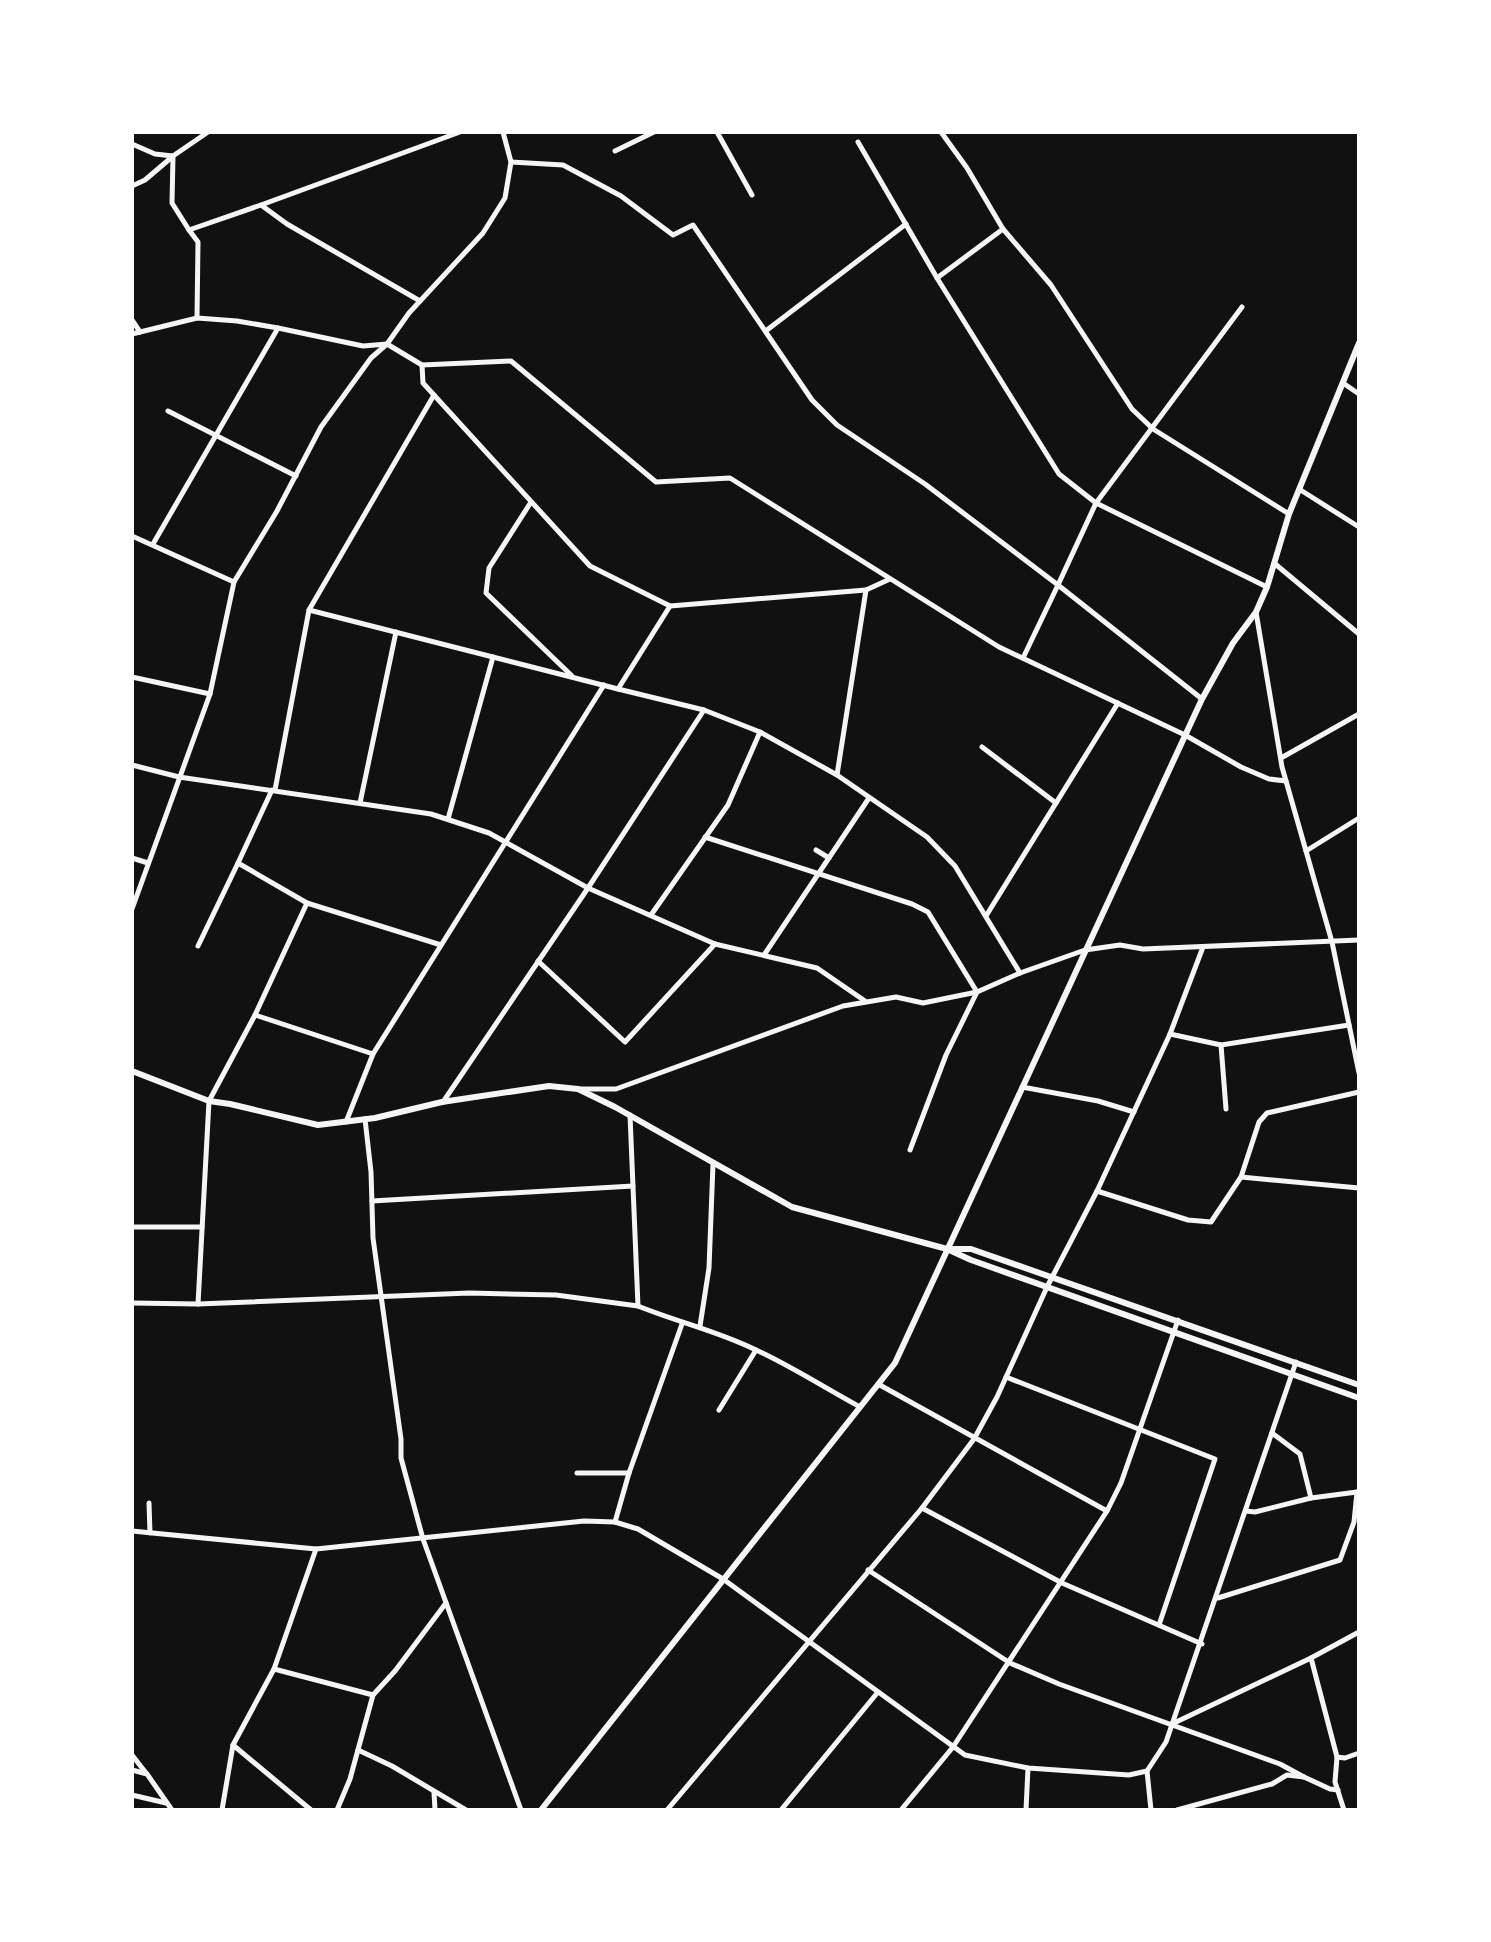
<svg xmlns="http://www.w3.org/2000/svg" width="1491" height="1942" font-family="Arial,sans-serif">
	<rect width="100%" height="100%" fill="#111"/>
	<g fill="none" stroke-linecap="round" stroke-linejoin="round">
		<!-- minor -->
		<g stroke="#f5f5f5" stroke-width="5">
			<path d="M717,132L752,195"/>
			<path d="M941,132L967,168L1003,229"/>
			<path d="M858,142L937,278L1059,474L1096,503L1267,587"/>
			<path d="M132,144L155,154L173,156L208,132"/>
			<path d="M615,151L654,132"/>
			<path d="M173,156L172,203L189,230"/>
			<path d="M511,162L563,165L621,196L673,235L693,225L812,400L837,425L925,484L1058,585L1096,503L1242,307"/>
			<path d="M132,186L145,180L172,157"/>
			<path d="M937,278L1003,229L1051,285L1132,409L1153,429L1289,514"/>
			<path d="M420,301L287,224L261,205L460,132"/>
			<path d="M197,318L198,242L189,230L261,205"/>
			<path d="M132,320L140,332"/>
			<path d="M767,330L906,224"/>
			<path d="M132,334L197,318L237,321L278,328"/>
			<path d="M422,365L423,383L590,566L670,606L618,689L704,710L760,732L837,775L927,837L955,866L1020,973"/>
			<path d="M1343,383L1359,394"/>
			<path d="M168,411L296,476"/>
			<path d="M1299,489L1359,527"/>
			<path d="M531,502L489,568L486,593L572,676"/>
			<path d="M132,536L234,582"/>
			<path d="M153,544L278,328L363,346L387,344L422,365L511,361L656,482L730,478L999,647L1185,735L1241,767L1269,779L1286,781"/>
			<path d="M1274,563L1359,634"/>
			<path d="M670,606L866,590"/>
			<path d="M309,610L618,689"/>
			<path d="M1256,612L1282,767L1332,942L1359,1073"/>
			<path d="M1023,658L1058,585L1202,699"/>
			<path d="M132,677L210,694"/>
			<path d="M982,747L1056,803"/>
			<path d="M1281,758L1359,714"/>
			<path d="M132,765L179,777L431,814L489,833L588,888L715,944L817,968L865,1001"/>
			<path d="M837,775L866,590L890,579"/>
			<path d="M272,790L238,863L307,903L441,945"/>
			<path d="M275,790L309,610L434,395"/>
			<path d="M360,803L396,632"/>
			<path d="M448,819L493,657"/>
			<path d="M705,837L912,904L928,912L977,992L946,1055L910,1150"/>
			<path d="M816,850L829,858"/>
			<path d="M1306,851L1359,818"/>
			<path d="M132,858L148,863"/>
			<path d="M132,909L210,694L234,582L277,511L321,427L371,358L387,344L409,313L483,233L505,198L511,162L503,132"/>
			<path d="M651,915L728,805L760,732"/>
			<path d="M986,916L1118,703"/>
			<path d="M198,946L238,863"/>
			<path d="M1203,947L1170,1034L1221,1045L1349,1025"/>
			<path d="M764,955L869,798"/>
			<path d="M538,961L625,1042L715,944"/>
			<path d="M255,1015L373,1054"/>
			<path d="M1221,1045L1226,1109"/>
			<path d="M1022,1087L1098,1101L1134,1112"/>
			<path d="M579,1089H616L843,1006L896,997L923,1003L977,992L1020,973L1085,950L1120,945L1143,949L1359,940"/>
			<path d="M443,1102L588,888L704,710"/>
			<path d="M630,1115L638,1306C677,1322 718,1331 756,1350C791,1366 825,1388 860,1407"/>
			<path d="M365,1119L371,1172L373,1238L401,1439V1458L423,1539L521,1810"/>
			<path d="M346,1122L373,1054L604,685"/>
			<path d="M1241,1177L1359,1188"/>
			<path d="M1097,1191L1188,1220L1211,1222L1241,1177L1259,1122L1267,1113L1359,1092"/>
			<path d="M372,1201L633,1186"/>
			<path d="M132,1227H202"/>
			<path d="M132,1303L198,1304L469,1293L556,1295L638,1306"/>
			<path d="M198,1304L209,1101L255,1015L307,903"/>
			<path d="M700,1326L709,1268L713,1164"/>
			<path d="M1006,1377L1215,1459L1159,1625"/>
			<path d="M878,1384L1107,1511L1121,1483L1178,1320"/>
			<path d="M719,1410L756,1350"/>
			<path d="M577,1473H629"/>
			<path d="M1311,1498L1357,1492"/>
			<path d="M149,1503L150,1533"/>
			<path d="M922,1508L1062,1583L1202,1644"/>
			<path d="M1246,1511L1255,1512L1311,1498L1300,1454L1272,1433"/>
			<path d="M615,1522L629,1473L682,1324"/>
			<path d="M132,1531L316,1549"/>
			<path d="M868,1570L1010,1663L1059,1684L1280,1764L1304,1777"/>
			<path d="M1218,1598L1340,1560L1354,1522L1357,1492"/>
			<path d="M1311,1658L1337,1757L1345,1758L1359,1753"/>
			<path d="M274,1669L373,1695"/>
			<path d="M1174,1723L1311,1658L1359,1632"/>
			<path d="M233,1745L311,1810"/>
			<path d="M358,1750L392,1766L466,1810"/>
			<path d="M132,1755L146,1773"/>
			<path d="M1337,1757L1335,1782L1344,1810"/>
			<path d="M132,1770L147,1774L172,1810"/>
			<path d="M1147,1771L1151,1810"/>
			<path d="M434,1792L435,1810"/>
			<path d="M132,1795L166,1803"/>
			<path d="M222,1810L233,1745L274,1669L316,1549L584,1521L615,1522L638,1529L723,1579L965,1755L1028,1768L1129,1775L1147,1771L1166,1742L1296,1362"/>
			<path d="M337,1810L350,1779L373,1695L395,1671L446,1603"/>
			<path d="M667,1810L922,1508L974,1439L997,1397L1047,1287L1097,1191L1170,1034"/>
			<path d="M781,1810L878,1692"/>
			<path d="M901,1810L953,1747L1107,1511"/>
			<path d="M1026,1810L1028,1768"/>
			<path d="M1177,1810L1272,1784L1287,1775L1304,1777L1330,1789L1338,1790"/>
		</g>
		<!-- tertiary -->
		<g stroke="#f5f5f5" stroke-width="6">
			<path d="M132,1071L209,1101L230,1104L318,1125L375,1118L442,1102L549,1086L578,1089L615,1107L792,1207L947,1249L971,1260L1359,1398"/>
			<path d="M951,1249H971L1359,1385"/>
			<path d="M541,1810L895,1363L1202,699L1233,643L1256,612L1267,587L1289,514L1359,343"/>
		</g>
	</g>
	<!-- border -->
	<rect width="1491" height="1942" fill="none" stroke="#ffffff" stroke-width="268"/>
</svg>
